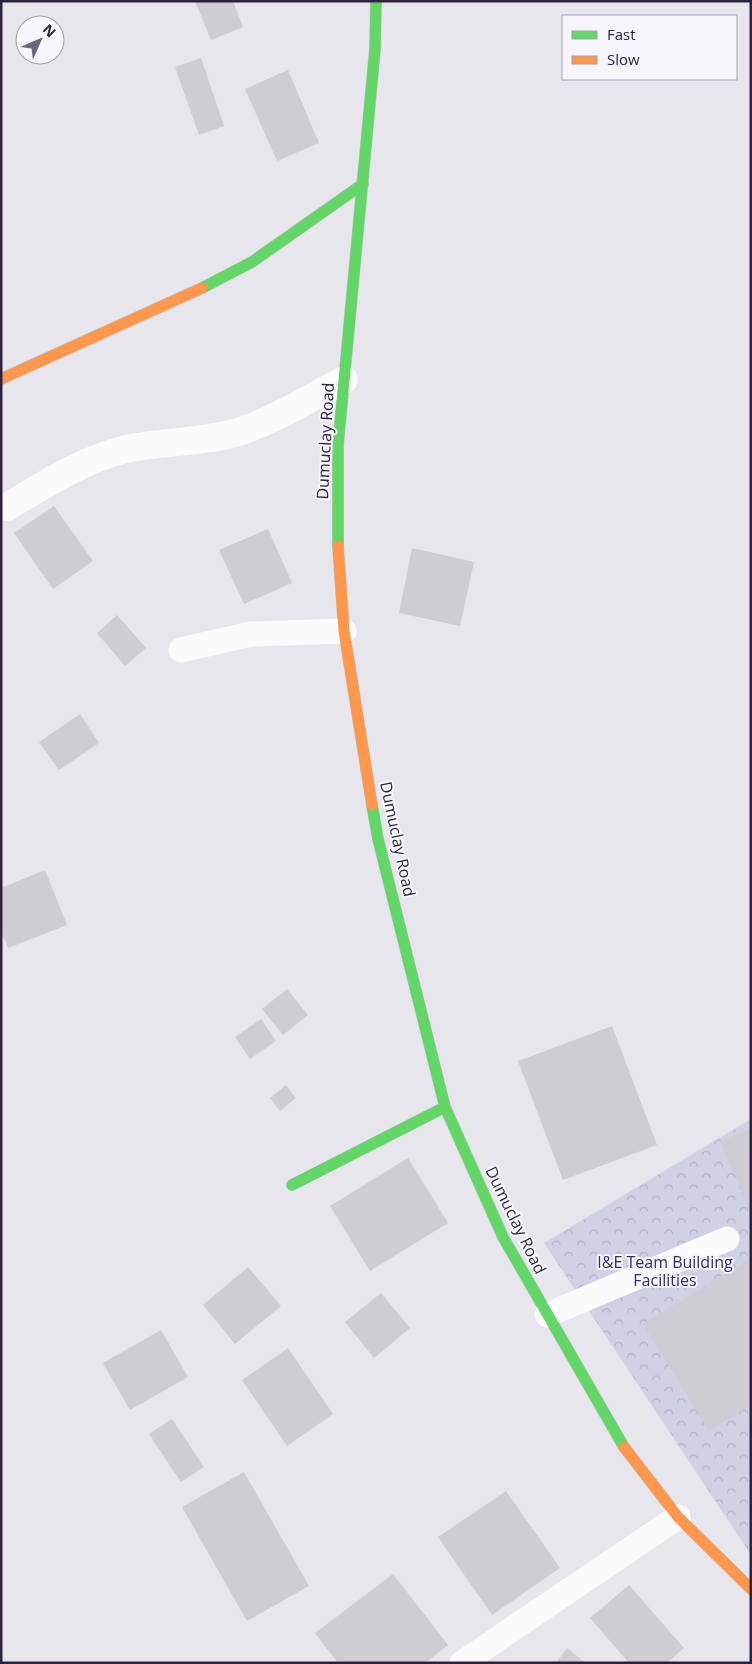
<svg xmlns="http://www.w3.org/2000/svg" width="752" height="1664" font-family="'Open Sans',sans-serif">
	<defs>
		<pattern id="park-crowns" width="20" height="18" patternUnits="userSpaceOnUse" patternTransform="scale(1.25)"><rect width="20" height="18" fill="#d0d1e5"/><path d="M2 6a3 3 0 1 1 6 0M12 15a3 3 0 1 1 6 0" fill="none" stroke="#b3b3c6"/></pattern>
	</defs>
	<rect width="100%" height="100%" fill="#e7e6ec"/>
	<!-- park -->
	<path fill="url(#park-crowns)" d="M751,1119V1555L544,1243Z"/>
	<!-- building -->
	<g fill="#cecdd3">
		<path d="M195,1H233L243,27L211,40Z"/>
		<path d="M201,58L224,126L199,135L175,67Z"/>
		<path d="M288,70L319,143L277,161L245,89Z"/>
		<path d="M54,506L93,561L53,589L14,533Z"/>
		<path d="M268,529L292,583L244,604L219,550Z"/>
		<path d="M412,548L474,562L460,626L399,613Z"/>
		<path d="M117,615L146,648L125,666L97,633Z"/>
		<path d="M80,714L99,743L59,770L39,742Z"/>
		<path d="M45,870L67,925L8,948L1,931V888Z"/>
		<path d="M287,989L308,1015L283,1035L262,1009Z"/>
		<path d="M261,1019L276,1041L250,1059L235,1037Z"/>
		<path d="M612,1026L657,1145L563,1180L518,1061Z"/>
		<path d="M286,1085L296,1098L280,1111L270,1098Z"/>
		<path d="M751,1129V1208L749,1209L720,1141Z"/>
		<path d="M408,1158L448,1223L370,1271L330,1206Z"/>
		<path d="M751,1258V1405L709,1431L643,1324Z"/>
		<path d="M248,1267L281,1306L235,1344L203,1305Z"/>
		<path d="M381,1293L410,1328L374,1358L345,1322Z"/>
		<path d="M161,1330L188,1377L130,1410L103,1363Z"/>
		<path d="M288,1348L333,1414L287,1446L242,1380Z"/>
		<path d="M172,1419L204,1467L181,1482L149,1434Z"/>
		<path d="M244,1472L309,1586L247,1621L182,1507Z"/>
		<path d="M506,1491L560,1568L492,1615L438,1537Z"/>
		<path d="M393,1574L448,1645L425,1663H338L315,1633Z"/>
		<path d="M629,1585L684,1648L667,1663H629L590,1618Z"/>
		<path d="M567,1648L586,1663H556Z"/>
	</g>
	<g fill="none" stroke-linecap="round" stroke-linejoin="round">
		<!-- fast casing -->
		<g stroke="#c5c2cc" stroke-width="12">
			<g id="fast">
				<path d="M202,288L252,262L363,184"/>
				<path d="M338,546V445L375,49L376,1"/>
				<path d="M372,805L378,839L445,1107L503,1237L624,1447"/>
				<path d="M292,1185L445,1107"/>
			</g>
		</g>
		<!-- slow casing -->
		<g stroke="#c5c2cc" stroke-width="12">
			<g id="slow">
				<path d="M1,379L202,288"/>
				<path d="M338,546L344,631L372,805"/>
				<path d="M624,1447L678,1517L751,1589"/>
			</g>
		</g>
		<!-- lane -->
		<g stroke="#fbfbfc" stroke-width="25">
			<path d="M181,650L251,634L344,631"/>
			<path d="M547,1315L727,1239"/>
			<path d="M462,1663L678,1517"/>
		</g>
		<!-- street -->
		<path stroke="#fbfbfc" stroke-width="28" d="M7,507C45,484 82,460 126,449C163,441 202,443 238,432C275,420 310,398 344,380"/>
		<!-- fast -->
		<use href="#fast" stroke="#63d668" stroke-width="11"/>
		<!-- slow -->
		<use href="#slow" stroke="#ff974d" stroke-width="11"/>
	</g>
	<g text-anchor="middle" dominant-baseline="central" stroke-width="4" stroke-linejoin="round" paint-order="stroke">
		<!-- street labels -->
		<g font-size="16" fill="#2d2340" stroke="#f6f5fa">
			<text transform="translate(325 441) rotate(-87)">Dumuclay Road</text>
			<text transform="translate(398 839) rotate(78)">Dumuclay Road</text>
			<text transform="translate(516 1220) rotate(64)">Dumuclay Road</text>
		</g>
		<!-- park labels -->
		<g font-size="16" fill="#2e2d77" stroke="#f6f5fa">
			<text x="665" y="1262">I&amp;E Team Building<tspan x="665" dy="18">Facilities</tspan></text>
		</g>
	</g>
	<!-- border -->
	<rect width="752" height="1664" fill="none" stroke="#2d2340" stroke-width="5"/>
	<!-- legend -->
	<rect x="562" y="15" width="175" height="65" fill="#f6f5fa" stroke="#a6a1b0"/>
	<rect x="572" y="31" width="25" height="8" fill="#63d668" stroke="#a6a1b0"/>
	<text x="607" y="40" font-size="15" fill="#2d2340">Fast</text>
	<rect x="572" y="56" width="25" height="8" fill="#ff974d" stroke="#a6a1b0"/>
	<text x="607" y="65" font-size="15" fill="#2d2340">Slow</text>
	<!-- north arrow -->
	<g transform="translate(40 40) rotate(45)"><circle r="24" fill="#f6f5fa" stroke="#a6a1b0"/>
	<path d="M0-4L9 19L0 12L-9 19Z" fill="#6e677c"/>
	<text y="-8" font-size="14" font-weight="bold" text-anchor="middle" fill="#2d2340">N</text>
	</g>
</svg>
